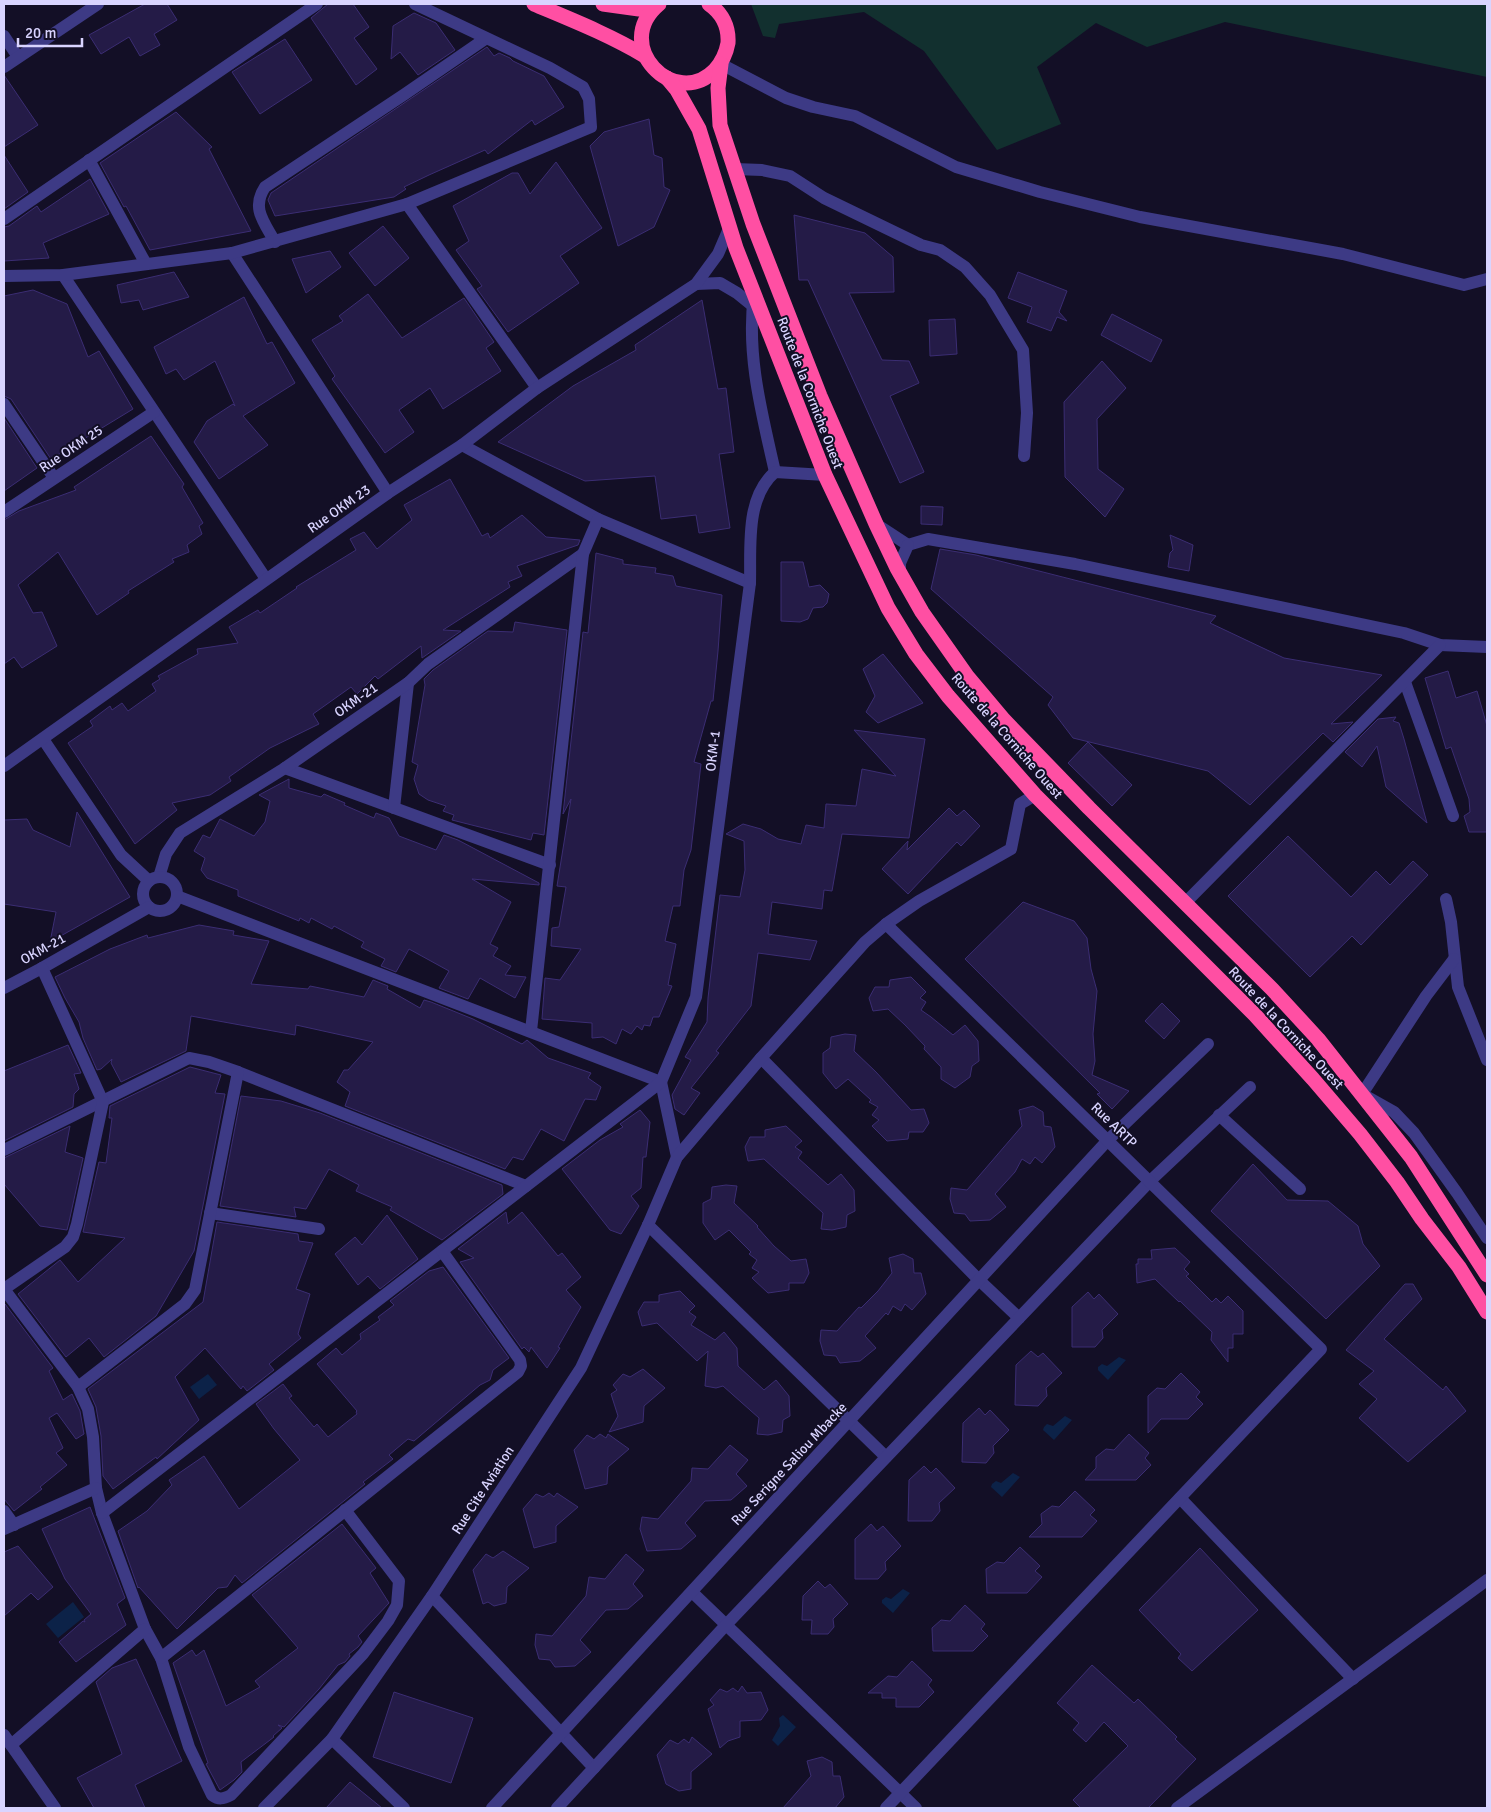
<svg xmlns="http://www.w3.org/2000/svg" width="1491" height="1812" font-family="Signika,sans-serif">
	<rect width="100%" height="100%" fill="#130f26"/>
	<!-- green -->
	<path fill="#12302f" d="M751,4H1487V77L1225,22L1147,47L1096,23L1037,67L1061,124L997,150L924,51L864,12L779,24L775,38L763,36Z"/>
	<!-- water -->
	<g fill="#0c2248">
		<path d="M1119,1357L1126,1360L1108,1380L1098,1370V1367L1102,1364L1107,1366Z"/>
		<path d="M208,1374L217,1385L199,1399L190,1387Z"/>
		<path d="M1065,1416L1072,1420L1054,1440L1043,1430L1044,1427L1047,1424L1053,1426Z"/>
		<path d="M1013,1473L1020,1477L1002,1497L991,1487L992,1484L996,1481L1001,1483Z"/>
		<path d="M903,1589L910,1593L893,1613L882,1603V1600L886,1597L891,1599Z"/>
		<path d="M73,1602L84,1617L58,1638L46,1624Z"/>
		<path d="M783,1715L796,1727L778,1746L772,1740L780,1726L779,1718Z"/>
	</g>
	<!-- building -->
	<g fill="#241b47" stroke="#3b2d73">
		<path d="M145,4H167L177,20L154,34L160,45L140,56L129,37L101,54L89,35Z"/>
		<path d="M328,4H353L369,27L354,38L377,69L356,85L311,18Z"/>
		<path d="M414,13L436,23L455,50L418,75L400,52L391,59L393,26Z"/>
		<path d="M285,39L312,80L260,114L232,72Z"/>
		<path d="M487,47L494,56L499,53L510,58L513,61L544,76L564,107L535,125L532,120L488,154L485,150L429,175L404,187L406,189L394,197L275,216L268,200L271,193Z"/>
		<path d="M4,75L38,125L4,147Z"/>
		<path d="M176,112L212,147L209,149L251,231L150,250L126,206L124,207L100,163Z"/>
		<path d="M649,119L654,155L662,158L664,187L670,190L654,227L618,246L590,146L604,132Z"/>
		<path d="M4,155L28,192L4,209Z"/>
		<path d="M556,162L602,228L560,256L579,283L508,332L477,289L482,286L456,250L469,241L453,206L512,173H518L530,194Z"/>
		<path d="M90,179L109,214L43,243L49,258L4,261V227L9,226L37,206L41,212Z"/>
		<path d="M794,215L865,233L893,257L894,292L849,293L882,360L909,361L919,383L890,396L924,472L900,483L808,280H799Z"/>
		<path d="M383,226L409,258L375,286L349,253Z"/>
		<path d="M330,251L341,267L306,293L292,259Z"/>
		<path d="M174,272L189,297L143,310L139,300L121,303L117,285Z"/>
		<path d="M1018,272L1067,291L1059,312L1067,321L1057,317L1051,331L1027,322L1032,307L1008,298Z"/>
		<path d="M33,290L67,304L88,357L99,351L133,409L51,459L11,399L4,396V296Z"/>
		<path d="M368,294L402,338L464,298L494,342L486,348L501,371L443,409L430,388L399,410L414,432L385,453L332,379L335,376L312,340L343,321L339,316Z"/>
		<path d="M244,297L267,344L272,342L295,383L243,416L268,445L219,479L194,442L207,421L233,404L235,406L215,361L184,380L176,369L166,374L154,347Z"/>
		<path d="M702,300L718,389L726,388L734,452L719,454L730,528L699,533L696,515L661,519L655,476L585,481L498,442L573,386L636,350L635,345Z"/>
		<path d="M1112,314L1162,340L1151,362L1101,335Z"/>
		<path d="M955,319L957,354L930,356L929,320Z"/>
		<path d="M1102,361L1126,388L1097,419L1098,469L1124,489L1105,517L1065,477L1064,402Z"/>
		<path d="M4,418L37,468L4,491Z"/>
		<path d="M151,436L184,484L182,487L203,523L199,526L202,534L187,545L189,552L172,559L174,562L128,591L129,593L97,615L58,552L18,585L33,613L42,612L57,646L22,668L14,657L4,664V520L19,511L76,490L74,487Z"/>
		<path d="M450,479L482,536L488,533L490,538L522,515L546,537L580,540L578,545L517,566L522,576L508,582L510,587L443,630L461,631L422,658L421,646L378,679L375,676L357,694L351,687L313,714L319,724L270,748L229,777L231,781L210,795L172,803L177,810L135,844L68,743L93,726L90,721L110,706L112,710L122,703L128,711L156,691L152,684L160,679L158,676L198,654L197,649L238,643L229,627L258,610L260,613L297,588L296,587L356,550L350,539L364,532L377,549L412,520L404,505Z"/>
		<path d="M921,506L943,507L942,525L921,524Z"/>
		<path d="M1170,535L1193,545L1189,571L1168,567L1170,553L1173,550Z"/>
		<path d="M940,549L976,555L1216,616L1210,623L1284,658L1382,675L1331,724L1353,722L1333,742L1323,733L1250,805L1208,771L1073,738L1048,705L1053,697L931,589Z"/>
		<path d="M596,553L623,560V564L656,568L655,573L673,576L676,586L722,595L718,651L713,701H711L694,762L701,764L691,850L684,870L680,906H673L665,941L676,944L668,985L672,986L659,1017H653L650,1026L644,1025L642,1030L637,1026L631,1034L622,1029L616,1044L603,1037L592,1038V1023L542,1019L545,978L560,980L581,949L551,946L552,928L559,927L566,887L557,886L571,799L563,814L583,632L588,633Z"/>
		<path d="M781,562H803L809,587L820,585L829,594L827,603L823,607L813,608L808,619L800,622L781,621Z"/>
		<path d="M515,622L567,630L544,835L533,833L531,840L452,820L454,815L443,811L446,806L428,800L419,794L414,779L418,765L412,762L425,685L424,679L433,670L488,631L513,632Z"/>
		<path d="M883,654L923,703L878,723L866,712L875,696L863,669Z"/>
		<path d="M1448,671L1456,698L1477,691L1487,726V832H1469L1464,816L1470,812L1469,799L1451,747L1446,749L1425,678Z"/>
		<path d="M1396,717L1393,721L1399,723L1404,739L1427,823L1386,787L1377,746L1362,767L1345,752L1378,719Z"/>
		<path d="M854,730L925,739L909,838L842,834L832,891L824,890L822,909L772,902L768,934L817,941L810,960L758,953L751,1006L716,1051L719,1053L691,1088L700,1093L684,1115L675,1109L672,1095L691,1060L685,1057L707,1022L708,998L720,895L740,897L745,870L744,841L726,834L743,824L761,829L778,839L801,844L806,825L824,828L826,804L856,806L862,769L896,776Z"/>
		<path d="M1088,742L1132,785L1112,806L1068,763Z"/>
		<path d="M289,779V788L321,797L324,794L345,803L344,805L374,818L376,813L389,818L399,836L436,850L444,835L458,840L539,883V885L472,879L511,902L490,944L498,948L493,956L511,966L505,975L526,977L515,998L480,978L468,999L439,988L449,971L409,949L396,972L381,966L385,959L361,947L364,942L334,926L332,929L311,918L309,923L300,918L299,921L238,896V890L207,878L201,870L205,858L194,851L203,835L210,838L220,819L254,836L265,822L270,801L259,795Z"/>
		<path d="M949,808L957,816L964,810L980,826L961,846L957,842L908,894L882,869L908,841L907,850Z"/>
		<path d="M77,812L130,897L50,942L56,912L4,904V820L27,819L33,830L70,847Z"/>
		<path d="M1288,836L1351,897L1376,871L1390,885L1413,861L1428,875L1361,945L1352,936L1310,977L1228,896Z"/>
		<path d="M1023,902L1074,921L1087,938L1091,969L1097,991L1093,1034L1095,1061L1092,1075L1129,1091L1112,1109L1097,1094L1100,1093L965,959Z"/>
		<path d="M199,925L234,931L233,935L269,941L251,984L308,989L310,986L364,997L373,980L388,986L387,989L420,1008L424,1000L431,1002L473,1019L522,1044L527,1040L548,1058L591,1073L588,1078L601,1087L596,1100L585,1099L564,1141L541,1129L523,1160L513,1157L505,1169L345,1106L350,1092L337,1082L344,1070H348L373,1042L296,1025L295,1035L191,1016L186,1051L121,1082L111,1063L112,1059L101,1069L97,1070L83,1038L79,1022L65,998L55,977L110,949L147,935L148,938Z"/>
		<path d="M911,977L926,992L920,998L926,1002L921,1010L931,1017L953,1035L965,1025L978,1041L979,1061L972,1066L970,1077L955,1088L941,1079V1067L924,1049L925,1046L905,1025L888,1009L873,1011L869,998L875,987H889L890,980Z"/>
		<path d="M1162,1003L1180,1021L1164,1039L1145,1021Z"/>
		<path d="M845,1034L856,1035L854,1051L876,1072L911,1110L924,1109L929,1123L923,1132H909L908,1139L887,1141L872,1126L879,1120L872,1115L878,1107L869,1102L871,1100L848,1079L836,1089L823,1073V1053L830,1048L831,1037Z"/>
		<path d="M68,1045L81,1073L74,1074L79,1089L74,1094L73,1107L4,1141V1071Z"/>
		<path d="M190,1067L221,1075L215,1093L225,1094L194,1251L156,1316L104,1357L89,1338L66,1357L18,1294L60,1260L78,1282L125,1238L83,1232L99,1162L106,1163L112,1118H109L110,1106Z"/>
		<path d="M241,1096L281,1101L320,1113L502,1185L503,1194L442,1240L390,1210L392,1207L356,1191L359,1185L329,1169L306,1209L294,1207L296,1217L220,1206Z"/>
		<path d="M1033,1106L1043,1112L1044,1126L1051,1127L1055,1147L1042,1163L1035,1157L1030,1164L1022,1159L1015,1172L995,1194L1006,1207L990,1220L970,1221L965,1214L954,1213L950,1199L951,1188L967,1190L1022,1126L1019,1110Z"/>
		<path d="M640,1110L650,1122L646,1157H643L641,1188L631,1196L639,1206L621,1234L610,1230L562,1169L600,1140L623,1127L620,1124Z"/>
		<path d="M70,1126L65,1152L83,1158L69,1222L67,1230L40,1226L4,1184V1158Z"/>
		<path d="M786,1126L802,1141L795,1147L802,1152L798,1158L828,1185L841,1174L854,1190L855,1211L847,1215L846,1227L832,1230L821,1229L823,1213L764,1159L748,1161L745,1147L750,1137H765V1130Z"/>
		<path d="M1253,1164L1287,1200L1328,1201L1358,1226L1363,1244L1380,1266L1326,1319L1211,1211Z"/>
		<path d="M726,1185L737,1186L734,1203L758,1226L757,1227L774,1246L791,1261L806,1259L809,1273L804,1283H789V1290L768,1293L752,1278L759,1272L752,1268L757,1260L749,1254L751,1252L729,1230L715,1240L703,1223V1203L711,1199L712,1187Z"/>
		<path d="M506,1212L508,1224L522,1212L558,1256L562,1253L581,1277L566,1290L581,1307L558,1347L560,1348L547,1368L531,1347L529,1352L524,1347L522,1349L460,1262L474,1258L458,1249Z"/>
		<path d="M387,1215L418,1259L380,1289L368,1276L358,1285L335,1254L355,1237L362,1245Z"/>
		<path d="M217,1222L298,1234L299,1241L313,1243L296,1289L310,1294L298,1334L301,1338L269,1364L274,1370L247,1391L243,1386L241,1389L205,1348L175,1377L199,1420L157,1459L156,1457L113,1489L103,1476L101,1436L96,1407L88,1389L203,1302Z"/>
		<path d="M1175,1248L1190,1262L1184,1269L1189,1274L1186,1276L1212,1302L1216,1298L1221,1303L1228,1296L1243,1311V1334H1233V1348H1228V1362L1211,1340L1212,1332L1180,1301L1179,1302L1155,1279L1137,1283L1136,1264H1138V1259H1152L1151,1250Z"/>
		<path d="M903,1254L913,1259L914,1273H921L926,1294L912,1310L905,1304L901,1311L893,1306L888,1315L886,1313L865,1336L876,1348L860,1361L840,1363L836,1356L824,1355L820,1341L821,1330L837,1331L859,1307L861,1308L878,1291L892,1273L889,1258Z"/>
		<path d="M443,1267L509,1358L493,1370L490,1380L480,1385L414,1441L408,1439L389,1455L393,1459L363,1482L365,1484L242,1583L235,1575L227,1587L218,1588L177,1629L139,1587L138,1588L118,1531L147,1511L172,1485L169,1480L204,1456L239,1509L300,1460L274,1429L256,1404L283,1384L292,1396L289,1398L314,1427L317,1424L328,1437L357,1414L356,1412L357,1411L317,1364L336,1348L342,1355L361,1339L360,1334L380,1320L378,1317L394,1305L390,1301L429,1271Z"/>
		<path d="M1405,1284H1413L1422,1299L1384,1339L1443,1390L1446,1386L1466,1411L1408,1462L1359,1418L1377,1399L1359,1384L1374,1371L1346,1350Z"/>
		<path d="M680,1291L695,1306L689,1312L696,1317L691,1325L715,1340L724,1332L737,1348L738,1366L764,1390L776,1380L789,1396L790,1416L783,1420L782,1432L768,1435L757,1434L759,1418L723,1386L716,1388L705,1386L708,1351L697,1361L657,1323L642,1326L638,1312L644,1302H659V1295Z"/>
		<path d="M1088,1292L1094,1299L1099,1294L1118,1314L1102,1330L1103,1338L1095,1347H1072V1307Z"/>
		<path d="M5,1304L53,1368L49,1371L63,1400L72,1394L80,1411L84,1434L76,1439L57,1413L49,1418L63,1448L56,1453L67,1465L40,1487L42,1489L14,1511L4,1499V1306Z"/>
		<path d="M1031,1351L1038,1357L1043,1353L1062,1373L1046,1388L1047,1396L1038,1406L1015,1405L1016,1365Z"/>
		<path d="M643,1369L665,1388L644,1406L643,1422L609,1432L618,1416L611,1394L617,1390L613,1385L623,1374L630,1377Z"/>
		<path d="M1181,1373L1200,1392L1196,1397L1203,1404L1188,1419H1161L1148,1433V1396L1157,1388L1165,1389Z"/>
		<path d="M979,1408L985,1415L990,1410L1009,1430L993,1446L994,1453L986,1463L962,1462L963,1423Z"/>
		<path d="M600,1434L606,1438L608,1434L629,1449L608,1467L607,1484L585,1489L574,1450L587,1435L594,1439Z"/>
		<path d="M1129,1434L1149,1453L1145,1458L1151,1465L1136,1480H1085L1096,1468V1457L1106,1449L1114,1450Z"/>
		<path d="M730,1445L748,1460L736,1474L747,1486L731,1500L705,1501L685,1523L696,1536L681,1549L647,1551L640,1529L642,1517L658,1519L691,1481L692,1468L708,1469Z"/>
		<path d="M924,1466L931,1473L936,1468L955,1488L939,1503L940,1511L932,1521H908L909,1480Z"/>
		<path d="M1075,1491L1095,1510L1090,1515L1097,1521L1082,1537H1029L1042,1524L1041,1514L1052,1506L1059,1507Z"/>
		<path d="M549,1493L554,1497L557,1493L578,1507L556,1526V1542L534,1548L523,1509L536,1494L543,1497Z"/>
		<path d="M90,1507L125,1598L117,1604L126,1625L76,1662L59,1642L83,1621L85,1622L84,1620L91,1614L65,1579L42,1529Z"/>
		<path d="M342,1524L376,1568L370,1573L389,1603L358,1636L362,1642L358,1647L349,1654L350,1656L345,1662L338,1665L319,1689L284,1727L278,1725L282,1728L273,1736L274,1737L241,1762L242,1772L234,1780L220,1790L206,1764L208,1763L173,1663L192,1650L196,1656L204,1650L226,1706L260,1687L255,1681L298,1648L252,1595Z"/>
		<path d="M871,1524L877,1531L883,1526L901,1546L885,1562L886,1570L878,1579H855V1539Z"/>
		<path d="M18,1546L53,1587L38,1600L31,1593L4,1616V1552Z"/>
		<path d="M1020,1547L1040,1566L1035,1571L1042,1577L1027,1593H987L986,1569L997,1562L1004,1563Z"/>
		<path d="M1200,1548L1258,1610L1192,1671L1178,1658L1181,1654L1139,1610Z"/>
		<path d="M503,1551L529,1568L507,1587L506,1603L494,1606L488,1602L483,1604L473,1570L486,1554L493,1558Z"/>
		<path d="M626,1554L644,1570L633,1584L643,1596L628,1609L606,1610L580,1640L591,1652L575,1666L555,1667L550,1660L539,1659L535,1645L536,1634L552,1636L586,1596L589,1577L605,1579Z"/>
		<path d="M818,1581L825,1588L830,1584L848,1604L833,1619L834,1627L828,1634H811L812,1620H802L803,1596Z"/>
		<path d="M965,1605L985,1624L981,1629L988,1636L973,1651H933L932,1628L941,1620L950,1621Z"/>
		<path d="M136,1659L182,1761L135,1785L145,1808H94L77,1778L122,1754L96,1682L112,1668Z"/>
		<path d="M912,1661L932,1680L928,1685L934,1692L919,1707H896V1698H882V1693H868L888,1676L897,1677Z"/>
		<path d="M1092,1665L1134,1703L1138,1699L1177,1737L1175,1739L1196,1759L1148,1808H1081L1073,1800L1128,1746L1104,1722L1086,1742L1073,1730L1079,1723L1057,1703Z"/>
		<path d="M742,1686L747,1693L761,1692L768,1710L761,1720L740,1721V1737L728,1741L720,1748L708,1709L714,1705L710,1700L720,1689L727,1692L733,1688L738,1692Z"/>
		<path d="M394,1692L473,1718L451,1783L373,1757Z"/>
		<path d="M692,1737L712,1754L691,1772V1789L679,1791L666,1784L657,1755L670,1740L678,1744L684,1739L689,1743Z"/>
		<path d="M822,1757L832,1762L833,1776H840L844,1797L835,1808H783L811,1776L807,1761Z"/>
		<path d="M350,1782L382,1808H326Z"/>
	</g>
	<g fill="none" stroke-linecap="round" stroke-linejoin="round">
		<!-- minor -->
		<g stroke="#3d3a85" stroke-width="12">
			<path d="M4,36L18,57"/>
			<path d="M721,64L786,98L813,107L855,116L956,167L1040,192L1140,217L1343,254L1464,285L1487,279"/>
			<path d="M4,67L98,4"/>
			<path d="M89,160L146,264"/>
			<path d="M735,169L762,170L790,176L824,198L921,245L940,250L965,267L990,295L1023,350L1027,413L1024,456"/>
			<path d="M407,204L537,388"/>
			<path d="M4,219L317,4"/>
			<path d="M275,242C264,222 251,208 265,187L405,94L485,39"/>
			<path d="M232,253L388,493"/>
			<path d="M63,275L266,579"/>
			<path d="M4,276L63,275L232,253L407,204L591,127L589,99L583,87L550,68L415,4"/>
			<path d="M696,284L720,283L737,293L758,310"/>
			<path d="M754,295C746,355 762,414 775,472"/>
			<path d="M4,404L54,478"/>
			<path d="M462,445L598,519L750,583"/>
			<path d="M4,512L154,412"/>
			<path d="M876,524L908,545"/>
			<path d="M908,545L928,539L1075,564L1404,633L1440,645L1487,647"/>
			<path d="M900,573V563L908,545"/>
			<path d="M1405,682L1453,816"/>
			<path d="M43,739L121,855L149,881"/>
			<path d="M4,766L388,493L462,445L537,388L696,284L718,254L730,226"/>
			<path d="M285,768L550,865"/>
			<path d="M394,808L408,683"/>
			<path d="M159,877L166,854L180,833L285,768L408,683L428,664L583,554"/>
			<circle cx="160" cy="894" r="17"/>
			<path d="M177,896L661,1082"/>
			<path d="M1446,899L1451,922L1458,987L1487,1060"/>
			<path d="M1185,903L1440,645"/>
			<path d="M1454,959L1426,996L1362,1094L1394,1112L1414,1133L1457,1193L1487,1238"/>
			<path d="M4,988L42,968L149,907"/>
			<path d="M531,1031L583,554L598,519"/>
			<path d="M761,1058L979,1280L1019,1318"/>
			<path d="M661,1082L677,1157"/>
			<path d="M1219,1115L1300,1189"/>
			<path d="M4,1150L189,1058L209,1062L238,1072L526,1186"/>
			<path d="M210,1213L319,1229"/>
			<path d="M648,1225L886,1457"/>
			<path d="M4,1289L78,1387L88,1409L93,1437L96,1488L102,1513L145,1629L161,1658L189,1747L212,1795C219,1800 223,1799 231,1795L363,1654L388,1621L397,1605L399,1581L345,1510"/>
			<path d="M4,1289L65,1247L73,1237L77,1224L103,1102L42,968"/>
			<path d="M78,1387L185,1304L195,1290L238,1072"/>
			<path d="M1180,1498L1353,1679"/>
			<path d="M4,1511L14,1525"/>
			<path d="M102,1513L661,1082L696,997L750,583C751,547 745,498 775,472L825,475"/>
			<path d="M4,1529L96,1488"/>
			<path d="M692,1592L916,1808"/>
			<path d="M432,1596L594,1768"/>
			<path d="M161,1658L518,1372L521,1366L520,1360L442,1251"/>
			<path d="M4,1735L55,1808"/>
			<path d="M332,1739L404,1808"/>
			<path d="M11,1745L145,1629"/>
			<path d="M264,1808L332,1739L432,1596L581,1368L648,1225L677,1157L761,1058L865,942L886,924L919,901L1011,849L1020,804L1035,795"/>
			<path d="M492,1808L1108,1140L1208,1044"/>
			<path d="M557,1808L725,1626L1150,1181L1250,1087"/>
			<path d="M886,1808L1321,1349L886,924"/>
			<path d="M1177,1808L1487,1580"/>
		</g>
		<!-- highway -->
		<g stroke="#ff4fa3" stroke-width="15">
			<path d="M534,4C572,20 610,35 645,56"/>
			<path d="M603,4L639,9H653"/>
			<path d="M659,4C610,45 675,111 715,70C722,62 726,54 728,43C729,27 722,13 709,4"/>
			<path d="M721,64L718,88L720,125L753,224L820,396L876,524L897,568L922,612L967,676L1004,720L1089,808L1272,989L1318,1039L1411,1157L1487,1275"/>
			<path d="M667,78L677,90L699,129L736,248L825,475L888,608L916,654L948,696L1035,795L1255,1015L1313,1079L1360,1134L1397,1182L1422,1219L1459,1267L1487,1312"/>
		</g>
	</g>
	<g text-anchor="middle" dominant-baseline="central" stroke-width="4" stroke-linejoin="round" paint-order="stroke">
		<!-- street labels -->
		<g font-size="14" fill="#d9d4ff" stroke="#130f26">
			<text transform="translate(810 393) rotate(69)">Route de la Corniche Ouest</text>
			<text transform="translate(71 449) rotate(-34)">Rue OKM 25</text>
			<text transform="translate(339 509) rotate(-35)">Rue OKM 23</text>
			<text transform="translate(356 700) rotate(-35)">OKM-21</text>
			<text transform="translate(1007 736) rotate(49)">Route de la Corniche Ouest</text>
			<text transform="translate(713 751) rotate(-83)">OKM-1</text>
			<text transform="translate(43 949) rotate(-29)">OKM-21</text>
			<text transform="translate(1286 1028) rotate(47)">Route de la Corniche Ouest</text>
			<text transform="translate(1114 1125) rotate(44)">Rue ARTP</text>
			<text transform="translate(789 1464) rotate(-47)">Rue Serigne Saliou Mbacke</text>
			<text transform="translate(483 1490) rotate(-57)">Rue Cite Aviation</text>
		</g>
	</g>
	<!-- border -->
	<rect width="1491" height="1812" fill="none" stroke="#d9d4ff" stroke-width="10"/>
	<!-- scale -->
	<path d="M18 38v8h64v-8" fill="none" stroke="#d9d4ff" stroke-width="2.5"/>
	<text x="25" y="38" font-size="15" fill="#d9d4ff" stroke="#130f26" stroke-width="4" paint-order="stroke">20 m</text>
</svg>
